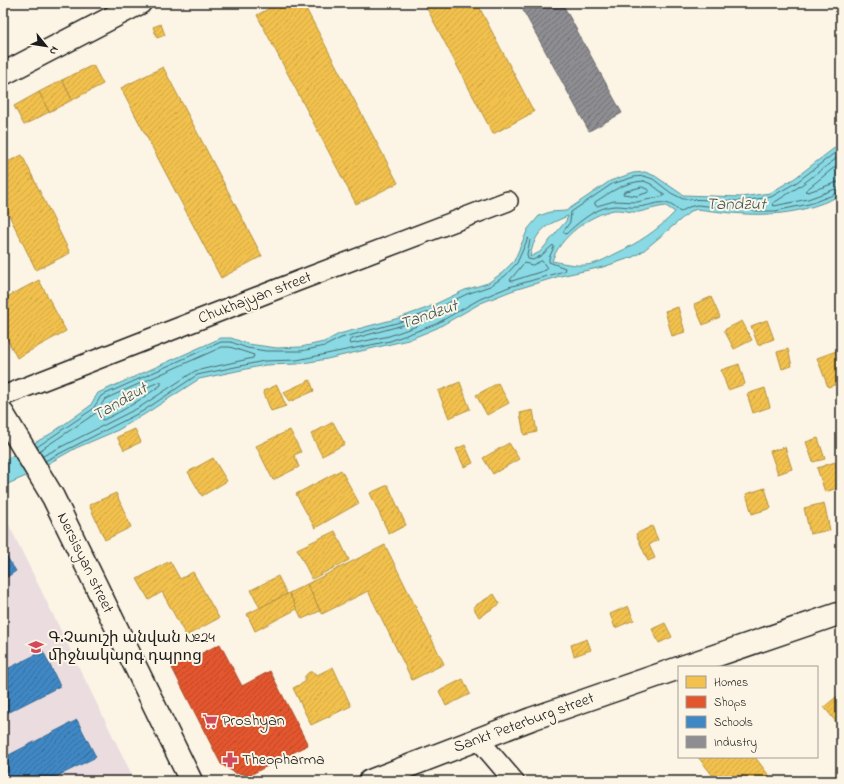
<svg xmlns="http://www.w3.org/2000/svg" width="844" height="784" font-family="'Indie Flower','Noto Sans Armenian',sans-serif">
	<defs>
		<pattern id="homes-hatch" width="6" height="6" patternUnits="userSpaceOnUse"><rect width="6" height="6" fill="#f2c14e"/><path d="M-1 1l2-2M0 6l6-6M5 7l2-2" fill="none" stroke="#cfa544"/></pattern>
		<pattern id="shops-hatch" width="6" height="6" patternUnits="userSpaceOnUse"><rect width="6" height="6" fill="#e4572e"/><path d="M-1 1l2-2M0 6l6-6M5 7l2-2" fill="none" stroke="#b84726"/></pattern>
		<pattern id="schools-hatch" width="6" height="6" patternUnits="userSpaceOnUse"><rect width="6" height="6" fill="#3f88c5"/><path d="M-1 1l2-2M0 6l6-6M5 7l2-2" fill="none" stroke="#346e9f"/></pattern>
		<pattern id="industry-hatch" width="6" height="6" patternUnits="userSpaceOnUse"><rect width="6" height="6" fill="#8d8d92"/><path d="M-1 1l2-2M0 6l6-6M5 7l2-2" fill="none" stroke="#727276"/></pattern>
	</defs>
	<rect width="100%" height="100%" fill="#fcf5e5"/>
	<filter id="ink" filterUnits="userSpaceOnUse"><feTurbulence type="fractalNoise" baseFrequency=".025" numOctaves="2"/><feDisplacementMap in="SourceGraphic" scale="8" xChannelSelector="R" yChannelSelector="G"/><feConvolveMatrix kernelMatrix="1 2 1 2 8 2 1 2 1" color-interpolation-filters="sRGB"/></filter>
	<g filter="url(#ink)">
		<!-- built -->
		<path fill="#ebdddf" d="M3,513L135,781H3Z"/>
		<!-- water -->
		<path fill="#89dae4" stroke="#5d8e94" fill-rule="evenodd" d="M841,143V195C791,220 750,216 697,209L691,211L643,251L633,257L603,267L560,276L511,291L481,303L437,328L408,340L327,359L297,364L265,365L199,379L145,414L118,430L76,448L26,476L3,486V461L52,433L90,406L98,393L221,338H231L248,344L277,348L301,347L324,342L339,334L399,318L427,308L465,290L488,283L502,273L514,261L528,229L539,216L550,212L566,211L610,181L633,173L645,172L655,176L683,195L741,197L770,193L795,178ZM666,206L675,212C657,231 638,243 615,254C605,259 597,264 586,265C574,266 564,263 552,261C560,237 589,215 614,210C622,209 631,213 639,212C648,210 656,207 666,206ZM568,216L566,221L540,252L530,257C535,231 545,225 568,216Z"/>
		<!-- homes -->
		<g fill="url(#homes-hatch)" stroke="#b2903f">
			<path d="M279,3H303L398,183L356,204L257,15Z"/>
			<path d="M424,3H477L534,112L493,134Z"/>
			<path d="M161,24L165,35L157,38L153,27Z"/>
			<path d="M93,65L103,84L72,100L62,80Z"/>
			<path d="M163,67L262,256L221,278L121,88Z"/>
			<path d="M62,80L72,100L49,112L39,92Z"/>
			<path d="M39,92L49,112L24,125L14,106Z"/>
			<path d="M22,155L70,253L36,270L3,203V164Z"/>
			<path d="M39,280L66,331L17,358L3,331V299Z"/>
			<path d="M711,297L720,317L703,325L694,304Z"/>
			<path d="M678,307L685,332L672,336L665,311Z"/>
			<path d="M767,320L774,339L758,345L751,326Z"/>
			<path d="M742,321L752,340L734,349L724,330Z"/>
			<path d="M788,349L792,366L782,369L777,352Z"/>
			<path d="M839,350L841,355V383L828,387L817,358Z"/>
			<path d="M739,364L745,384L728,390L721,370Z"/>
			<path d="M310,380L314,391L289,402L284,392Z"/>
			<path d="M460,382L470,409L449,418L438,391Z"/>
			<path d="M498,383L509,403L487,415L476,395Z"/>
			<path d="M277,385L286,406L271,411L263,391Z"/>
			<path d="M765,388L770,407L753,413L747,394Z"/>
			<path d="M533,410L537,432L524,435L520,413Z"/>
			<path d="M333,422L345,444L322,456L311,434Z"/>
			<path d="M135,429L141,442L124,450L117,437Z"/>
			<path d="M290,430L301,452L294,455L299,467L273,480L256,446Z"/>
			<path d="M818,438L825,459L813,462L806,442Z"/>
			<path d="M509,443L519,459L493,474L483,458Z"/>
			<path d="M465,445L473,463L464,467L456,449Z"/>
			<path d="M785,447L792,469L778,474L770,451Z"/>
			<path d="M213,458L227,481L202,496L188,472Z"/>
			<path d="M835,462L841,487L825,492L817,468Z"/>
			<path d="M341,470L359,503L315,528L296,494Z"/>
			<path d="M388,485L406,525L389,534L370,493Z"/>
			<path d="M765,488L771,508L752,514L746,494Z"/>
			<path d="M116,493L131,527L105,540L89,505Z"/>
			<path d="M824,503L830,530L810,534L804,508Z"/>
			<path d="M652,526L658,540L649,545L655,558L648,561L636,534Z"/>
			<path d="M335,531L349,560L312,579L297,549Z"/>
			<path d="M385,545L444,664L412,680L368,591L322,614L307,584Z"/>
			<path d="M170,561L180,579L193,572L219,618L186,636L162,592L149,600L137,579Z"/>
			<path d="M278,576L287,594L260,608L251,590Z"/>
			<path d="M307,584L320,611L302,619L289,593Z"/>
			<path d="M289,593L297,609L255,631L247,614Z"/>
			<path d="M494,594L500,604L479,617L473,607Z"/>
			<path d="M628,606L634,620L615,628L610,614Z"/>
			<path d="M665,623L672,637L659,643L652,629Z"/>
			<path d="M587,639L591,650L574,656L571,645Z"/>
			<path d="M333,667L351,706L311,725L293,688L305,682V676L309,672H313L317,675Z"/>
			<path d="M463,679L470,694L446,706L439,691Z"/>
			<path d="M841,693V728L824,707Z"/>
			<path d="M698,757H755L773,781H717Z"/>
			<path d="M594,775L599,781H587Z"/>
		</g>
		<!-- shops -->
		<path fill="url(#shops-hatch)" stroke="#a84529" d="M220,644L242,686L270,671L308,745L250,775L235,773L221,764L172,668Z"/>
		<!-- schools -->
		<g fill="url(#schools-hatch)" stroke="#346892">
			<path d="M3,551L16,571L3,580Z"/>
			<path d="M43,651L60,686L3,715V671Z"/>
			<path d="M77,720L96,757L48,781H3V758Z"/>
		</g>
		<!-- industry -->
		<path fill="url(#industry-hatch)" stroke="#6b6b6f" d="M519,3H562L622,113L589,131Z"/>
		<g fill="none" stroke-linecap="round" stroke-linejoin="round">
			<!-- shore -->
			<g stroke="#48686c" stroke-width="1">
				<path d="M841,148L797,182L771,197L741,201L683,199L671,193L653,179L644,176L634,177L612,184L571,212L570,222L563,232L566,234C580,221 597,206 617,206C624,206 631,208 638,207C657,205 664,196 680,212L689,207L697,205L757,211H775L809,204L841,192"/>
				<path d="M841,155L800,186L772,204L774,206L808,199L841,187"/>
				<path d="M841,162L805,191L808,192L841,181"/>
				<path d="M644,181L651,184L664,194V196L637,202L614,201L597,206L595,205V202C611,192 624,182 644,181Z"/>
				<path d="M642,187L649,190V192L637,196L623,194L624,192Z"/>
				<path d="M542,261L547,268L546,270L512,281L510,280L524,263L532,265Z"/>
				<path d="M415,322L417,323V326L389,336L351,344L349,343L350,340Z"/>
				<path d="M159,382H161V385C143,398 124,411 103,420L101,419L110,404Z"/>
				<path d="M37,447L93,409L101,396L221,342H231L247,348L266,351H301L325,346L341,338L400,322L429,312L467,294L490,286L505,276L517,263L528,238L530,240L527,254L528,259L533,260L542,255L553,245L554,247L549,258V262L565,268L564,271L509,287L480,299L436,324L390,341L297,360L264,361L197,375L143,411L45,461"/>
				<path d="M39,451L96,413L105,399L222,347H230L254,355L253,358L195,371L140,407L43,456"/>
			</g>
			<!-- minor casing -->
			<g stroke="#1c1c1c" stroke-width="22">
				<g id="minor">
					<path d="M3,396L298,281L508,201"/>
					<path d="M479,740L514,781"/>
				</g>
			</g>
			<!-- tertiary casing -->
			<g stroke="#1c1c1c" stroke-width="25">
				<g id="tertiary">
					<path d="M682,667L841,613"/>
					<path d="M370,781L531,719L679,668"/>
				</g>
			</g>
			<!-- secondary casing -->
			<g stroke="#1c1c1c" stroke-width="25">
				<path id="secondary" d="M3,414L53,497L191,781"/>
			</g>
			<!-- trunk casing -->
			<g stroke="#1c1c1c" stroke-width="25">
				<path id="trunk" d="M3,74L140,3"/>
			</g>
			<!-- minor -->
			<use href="#minor" stroke="#fcf5e5" stroke-width="19"/>
			<!-- tertiary -->
			<use href="#tertiary" stroke="#fcf5e5" stroke-width="22"/>
			<!-- secondary -->
			<use href="#secondary" stroke="#fcf5e5" stroke-width="22"/>
			<!-- trunk -->
			<use href="#trunk" stroke="#fcf5e5" stroke-width="22"/>
		</g>
	</g>
	<!-- icons -->
	<defs>
		<g id="school-bare" transform="scale(1.2)"><path d="M0-5L7-2L0 1L-7-2ZM-4 1L0 2.5L4 1V4Q0 6-4 4Z" fill="#d1495b" stroke="#fcf5e5" stroke-width="2.5" paint-order="stroke"/></g>
		<g id="supermarket-bare" transform="scale(1.2)"><path d="M-6-5.5h2.5l.6 2H6L4.5 2H-2.5L-4.4-4H-6ZM-1.5 3.2a1.3 1.3 0 1 0 .1 0ZM3 3.2a1.3 1.3 0 1 0 .1 0Z" fill="#d1495b" stroke="#fcf5e5" stroke-width="2.5" paint-order="stroke"/></g>
		<g id="pharmacy-bare" transform="scale(1.2)"><path d="M-2-6h4v4h4v4h-4v4h-4v-4h-4v-4h4Z" fill="#d1495b" stroke="#fcf5e5" stroke-width="2.5" paint-order="stroke"/></g>
	</defs>
	<g fill-rule="evenodd">
		<use href="#school-bare" x="36" y="647"/>
		<use href="#supermarket-bare" x="210" y="721"/>
		<use href="#pharmacy-bare" x="230" y="760"/>
	</g>
	<g text-anchor="middle" dominant-baseline="central" stroke-width="4" stroke-linejoin="round" paint-order="stroke">
		<!-- street labels -->
		<g font-size="16" fill="#1c1c1c" stroke="#fcf5e5">
			<text transform="translate(255 298) rotate(-21)">Chukhajyan street</text>
			<text transform="translate(85 563) rotate(64)">Nersisyan street</text>
			<text transform="translate(524 723) rotate(-20)">Sankt Peterburg street</text>
		</g>
		<!-- poi labels -->
		<g font-size="16" fill="#1c1c1c" stroke="#fcf5e5" text-anchor="start">
			<text x="48" y="638">Գ.Չաուշի անվան №24<tspan x="48" dy="18">միջնակարգ դպրոց</tspan></text>
			<text x="222" y="721">Proshyan</text>
			<text x="242" y="760">Theopharma</text>
		</g>
		<!-- water labels -->
		<g font-size="17" font-style="italic" fill="#3d5558" stroke="#fcf5e5">
			<text x="736" y="204">Tandzut</text>
			<text transform="translate(429 315) rotate(-19)">Tandzut</text>
			<text transform="translate(120 402) rotate(-30)">Tandzut</text>
		</g>
	</g>
	<!-- margin -->
	<rect width="844" height="784" fill="none" stroke="#fcf5e5" stroke-width="16"/>
	<rect x="8" y="8" width="828" height="768" fill="none" stroke="#1c1c1c" stroke-width="1.5" filter="url(#ink)"/>
	<!-- legend -->
	<rect x="678" y="666" width="140" height="92" fill="#fcf5e5" stroke="#a29e95"/>
	<rect x="686" y="676" width="20" height="12" fill="#f2c14e" stroke="#a29e95"/>
	<text x="714" y="686" font-size="12" fill="#1c1c1c">Homes</text>
	<rect x="686" y="696" width="20" height="12" fill="#e4572e" stroke="#a29e95"/>
	<text x="714" y="706" font-size="12" fill="#1c1c1c">Shops</text>
	<rect x="686" y="716" width="20" height="12" fill="#3f88c5" stroke="#a29e95"/>
	<text x="714" y="726" font-size="12" fill="#1c1c1c">Schools</text>
	<rect x="686" y="736" width="20" height="12" fill="#8d8d92" stroke="#a29e95"/>
	<text x="714" y="746" font-size="12" fill="#1c1c1c">Industry</text>
	<!-- north arrow -->
	<g transform="translate(46 46) rotate(120)" stroke="#fcf5e5" stroke-width="3" paint-order="stroke">
	<path d="M0-3L7 15L0 10L-7 15Z" fill="#1c1c1c"/>
	<text y="-6" font-size="11" font-weight="bold" text-anchor="middle" fill="#1c1c1c">N</text>
	</g>
</svg>
